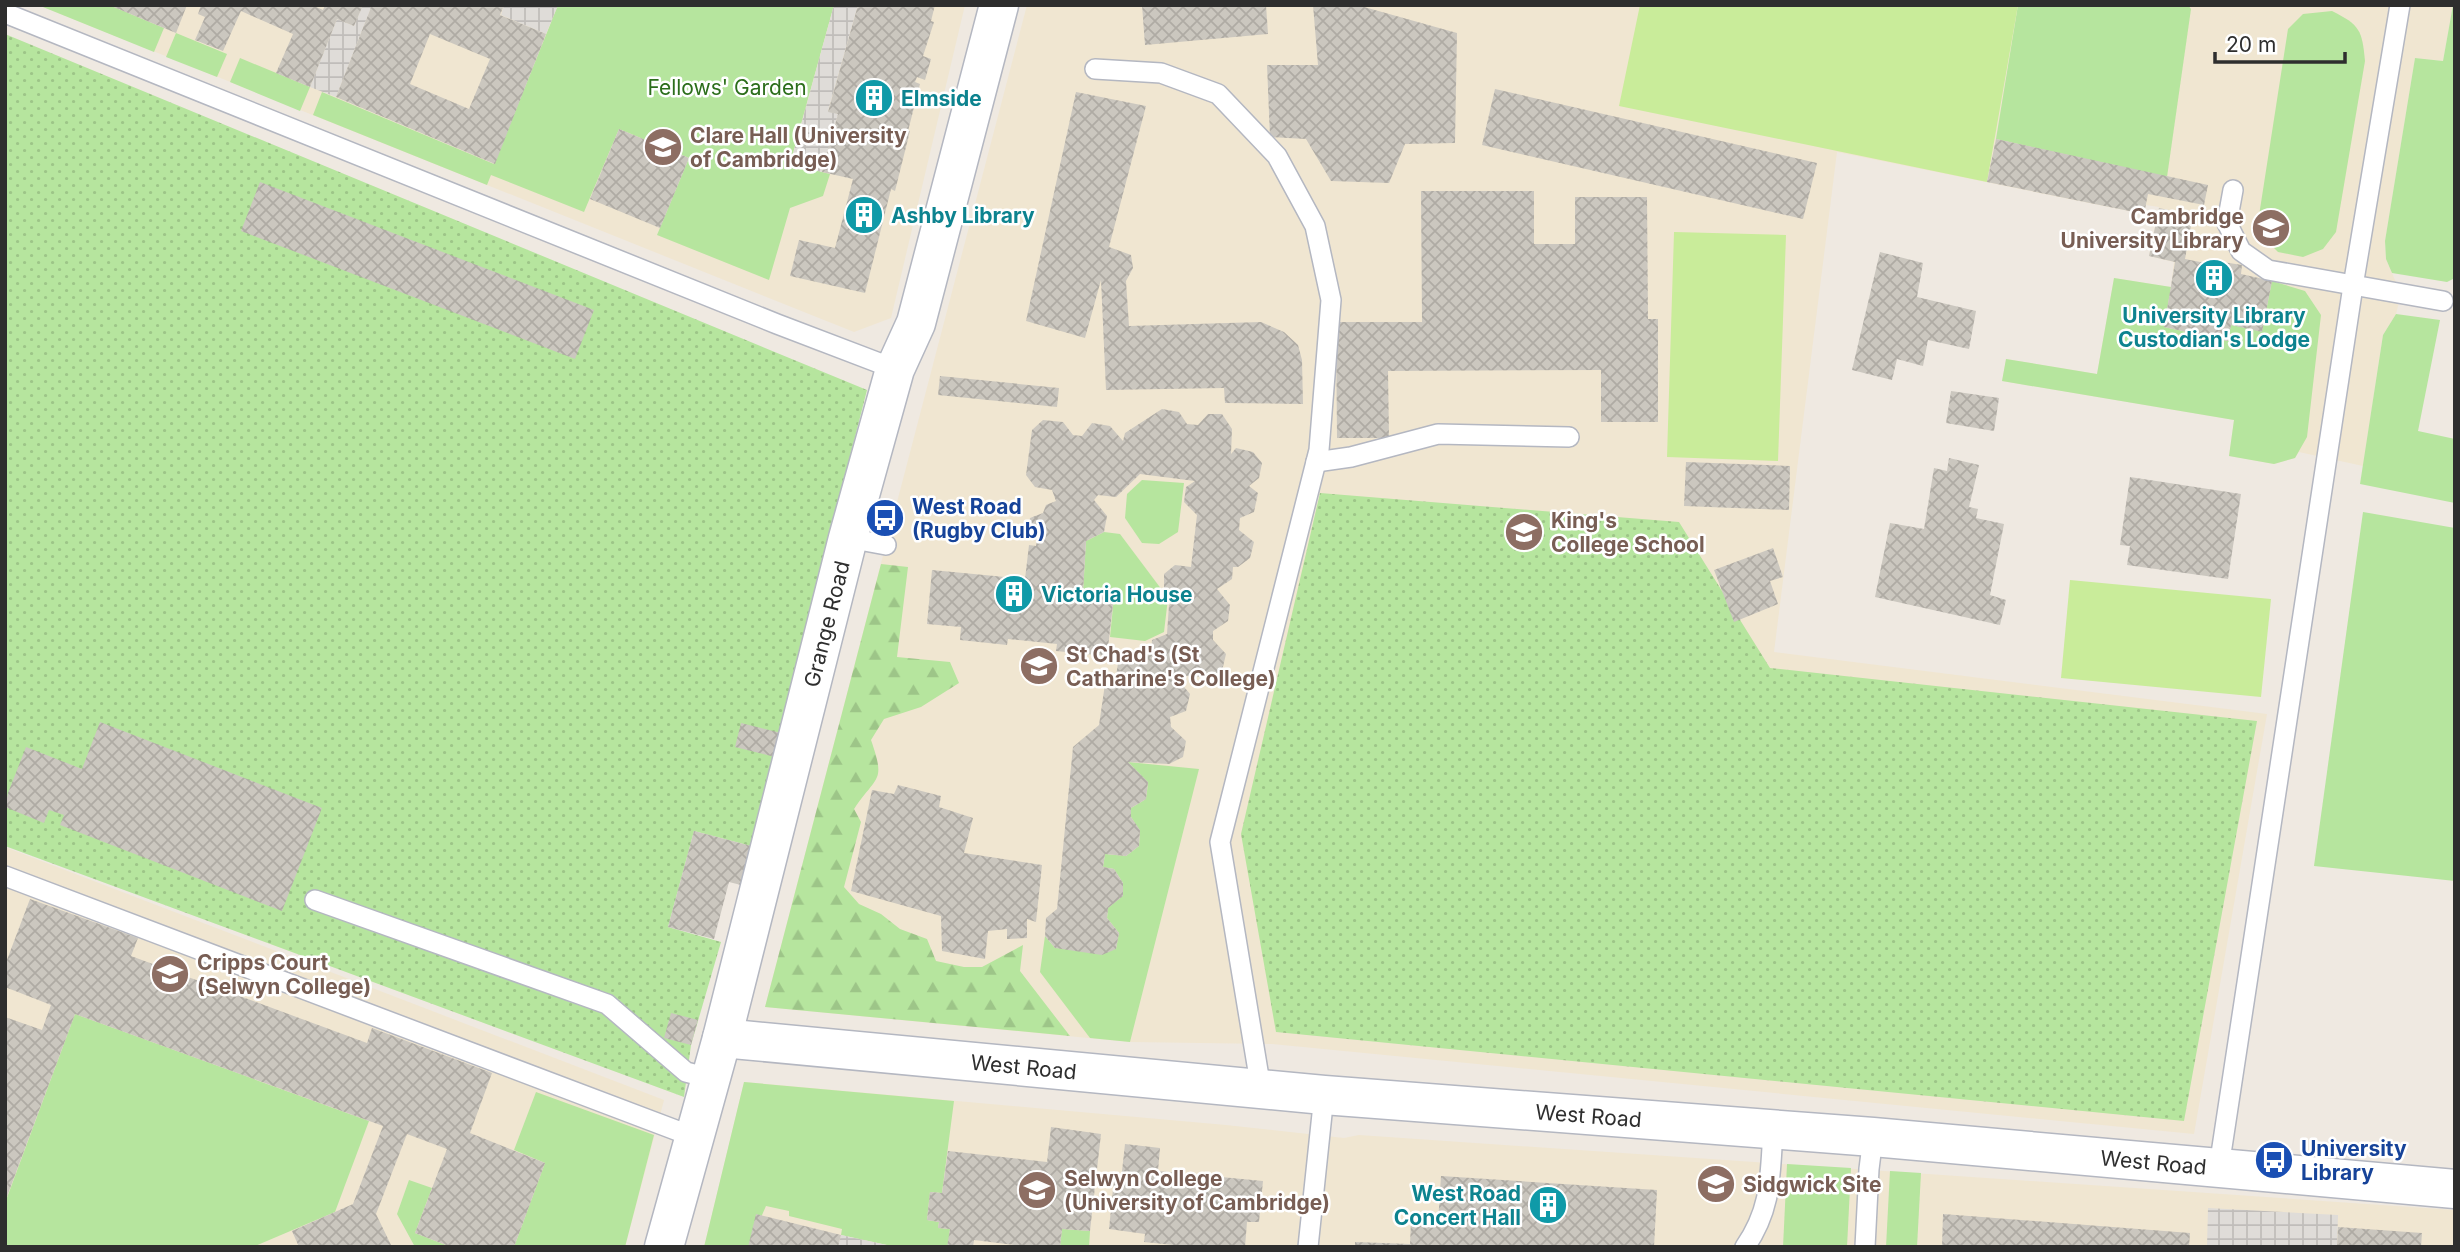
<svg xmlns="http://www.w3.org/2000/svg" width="2460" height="1252" font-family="Inter,sans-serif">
	<defs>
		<pattern id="forest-firs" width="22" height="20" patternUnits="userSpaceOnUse" patternTransform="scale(1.75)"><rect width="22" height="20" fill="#b6e59e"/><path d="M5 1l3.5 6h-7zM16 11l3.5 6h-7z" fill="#9dc588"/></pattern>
		<pattern id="park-dots" width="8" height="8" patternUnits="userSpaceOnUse" patternTransform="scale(1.75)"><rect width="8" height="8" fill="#b6e59e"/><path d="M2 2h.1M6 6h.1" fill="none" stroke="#9dc588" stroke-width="1.8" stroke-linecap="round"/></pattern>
		<pattern id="plaza-grid" width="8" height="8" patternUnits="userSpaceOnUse" patternTransform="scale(1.75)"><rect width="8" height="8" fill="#dfdcd8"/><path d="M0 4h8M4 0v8" fill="none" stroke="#c0bdba"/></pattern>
		<pattern id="building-cross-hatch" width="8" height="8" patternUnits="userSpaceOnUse" patternTransform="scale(1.75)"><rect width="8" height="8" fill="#cbc7bf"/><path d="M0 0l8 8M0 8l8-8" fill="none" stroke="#afaba4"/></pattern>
	</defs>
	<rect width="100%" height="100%" fill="#efe9e1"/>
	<!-- education -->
	<g fill="#f0e6d1">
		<path d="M38,5H965L891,318L854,332Z"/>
		<path d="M1027,5H2453L2443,61L2415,58L2385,241L2386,259L2401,294L2396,314L2383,335L2363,466L2299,452L2295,458L2274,464L2229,456L2234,420L2002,381L2006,359L2097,374L2114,278L2171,287L2174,262L2149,256L2159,207L2146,205L2144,214L1837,152L1774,652L2267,714L2194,1134L1272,1044L1130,1042L765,1007Z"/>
		<path d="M5,847L664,1100L625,1247H5Z"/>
		<path d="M744,1082L1226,1125L1344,1138L1359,1135L2455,1210V1247H704Z"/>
	</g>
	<!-- grass -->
	<g fill="#b6e59e">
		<path d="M38,5H109L164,28L154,52Z"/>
		<path d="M558,5H834L790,164L830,174L823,196L790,208L769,280L657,235L689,158L619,129L584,212L491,175L487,185L313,115L322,92L494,164Z"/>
		<path d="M2018,5H2188L2191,9L2167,177L1996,139Z"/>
		<path d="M2453,5H2455V278L2447,282L2392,273L2386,259L2385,241L2415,58L2443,61Z"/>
		<path d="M2332,11C2360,25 2362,30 2365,61L2336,232L2323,249L2303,257L2278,252L2265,239L2258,222L2288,29L2303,14Z"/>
		<path d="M176,33L227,54L217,77L166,57Z"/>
		<path d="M240,58L310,87L300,111L230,82Z"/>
		<path d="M2114,278L2171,287L2164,327L2227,341L2231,325L2262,331L2272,281L2305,291L2321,315L2307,437L2295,458L2274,464L2229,456L2234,420L2002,381L2006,359L2097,374Z"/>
		<path d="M2396,314L2440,320L2418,431L2455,439V503L2360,484L2383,335Z"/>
		<path d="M1142,480L1184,483L1178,532L1159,544L1142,543L1125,518L1127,494Z"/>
		<path d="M2363,512L2455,528V881L2314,866Z"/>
		<path d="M1104,532L1120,534L1168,598L1164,632L1145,641L1110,637L1114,596L1083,592L1086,541Z"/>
		<path d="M1128,762L1199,769L1130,1042L1090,1038L1040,972L1045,936L1055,948L1116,949L1119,933L1107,918L1108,908L1122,896L1123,883L1114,869L1103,867L1105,854L1126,856L1139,846L1140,831L1131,817V808L1146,799L1148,783Z"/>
		<path d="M75,1014L369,1121L335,1212L253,1247H5V1203Z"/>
		<path d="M744,1082L954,1101L942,1193L930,1192L927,1220L939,1222L938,1228L950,1229L948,1247H896L841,1235L842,1229L789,1216V1211L766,1206L748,1247H704Z"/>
		<path d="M536,1092L654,1135L625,1247H514L545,1163L514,1150Z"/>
		<path d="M1787,1164L1851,1168L1847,1247H1783Z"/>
		<path d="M1890,1171L1921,1173L1917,1247H1886Z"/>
		<path d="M409,1180L432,1188L415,1233L451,1247H415L397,1214Z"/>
		<path d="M1062,1229L1090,1231L1089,1247H1060Z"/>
	</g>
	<!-- forest -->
	<path fill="url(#forest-firs)" d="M881,564L908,567L897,657L950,662L959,683L921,707L884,719L871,740C886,783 877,775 854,809L861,822L844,887L859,904L881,914L900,929L927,939L936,961L964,967H982L1023,945L1020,971L1070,1036L765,1007Z"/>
	<!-- park -->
	<g fill="url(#park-dots)">
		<path d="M5,34L867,390L751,846L694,831L668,927L721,942L691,1045L684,1097L5,846Z"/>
		<path d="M1320,493L1679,522L1770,668L2257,721L2184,1121L1276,1032L1241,834Z"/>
	</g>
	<!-- pitch -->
	<g fill="#c9ec9a">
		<path d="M1640,5H2018L1987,182L1619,106Z"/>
		<path d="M1674,232L1786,235L1778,461L1667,457Z"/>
		<path d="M2070,580L2271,599L2261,697L2061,678Z"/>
	</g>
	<!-- plaza -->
	<g fill="url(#plaza-grid)">
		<path d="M363,5H372L336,97L310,87L337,19L354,26Z"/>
		<path d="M504,5H558L546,34L501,15Z"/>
		<path d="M834,5H858L828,111L838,114L822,172L790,165Z"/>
		<path d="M2208,1208L2338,1215L2337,1247H2207Z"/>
		<path d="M841,1235L896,1247H838Z"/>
	</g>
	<!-- building -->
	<g fill="url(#building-cross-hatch)" fill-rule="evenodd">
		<path d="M109,5H187L176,33Z"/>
		<path d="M201,5H312L323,10L325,5H363L354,26L337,19L310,87L276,73L293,34L241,11L223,51L195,40L205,17L198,14Z"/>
		<path d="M372,5H504L500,15L546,34L495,164L336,97ZM430,34L490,59L469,109L410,84Z"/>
		<path d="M858,5H935L931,21L934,22L923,56L931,59L925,80L917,77L915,82L920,84L908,131H910L895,191L891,189L865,293L790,276L799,240L835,248L853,179L822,172L838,114L828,112Z"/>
		<path d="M1142,5H1266L1268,34L1145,45Z"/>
		<path d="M1313,5H1357L1457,33L1455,143L1405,144L1389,183L1331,181L1306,139L1270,137L1267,65H1318Z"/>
		<path d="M1495,89L1817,163L1803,219L1482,145Z"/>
		<path d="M1076,92L1146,106L1109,247L1131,255L1133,268L1126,281L1129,326L1261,322L1284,332L1298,345L1302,360L1303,404L1225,403L1224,388L1106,390L1101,280L1085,338L1026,321Z"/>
		<path d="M619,129L689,158L660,228L590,199Z"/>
		<path d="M1996,139L2208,185L2204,205L2148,194L2144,214L1987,182Z"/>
		<path d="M260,182L594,310L575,359L241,231Z"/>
		<path d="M1421,191H1534V244H1575V197H1647L1648,319H1658V422H1601V370L1388,371L1389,438H1337L1336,322H1422Z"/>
		<path d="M2159,208L2193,215L2185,259L2215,265L2216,261L2242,265L2241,274L2272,281L2262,332L2231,325L2228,341L2164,327L2175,262L2149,256Z"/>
		<path d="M1880,252L1923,263L1917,297L1976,311L1969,349L1928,340L1923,366L1897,359L1892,380L1852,370Z"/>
		<path d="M940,376L1059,388L1057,407L938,395Z"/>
		<path d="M1951,391L1999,398L1994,431L1946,423Z"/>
		<path d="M1162,409L1179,412L1187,424L1198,425L1208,414H1222L1232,429L1231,454L1236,448L1253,452L1262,463L1259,478L1249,486L1258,493L1254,512L1240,518L1239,530L1254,542L1250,558L1238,567H1233L1232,579L1217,589L1230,605L1228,621L1213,631V640L1226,654L1222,671L1206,677L1174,675L1190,694L1186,711L1170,717L1171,727L1186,741L1183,757L1169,764L1128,762L1148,782L1146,799L1131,808V817L1140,830L1139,846L1126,856L1105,854L1103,867L1114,869L1123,883V896L1108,908L1107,918L1119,933L1116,949L1102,955L1055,948L1045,936L1046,918L1057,909L1073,747L1099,725L1105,684L1116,676L1119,657L1131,650L1151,653L1152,640L1167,634L1169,605L1175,601L1164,590V574L1175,565L1191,567L1197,515L1184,502L1186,487L1195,481L1140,474L1116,497L1098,495L1094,500L1107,516L1104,532L1086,541L1083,592L1114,596L1107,656L1056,651L1057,644L1008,639L1007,645L960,640L961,627L927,624L932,570L1025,579L1029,545L1036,546L1037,536L1027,535L1030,518L1043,513L1046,505L1056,501L1052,490L1035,487L1026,475L1032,430L1043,420L1063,422L1073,435L1082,436L1092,423L1110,426L1123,441L1125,433Z"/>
		<path d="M1949,458L1979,465L1969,507L1978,509L1976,518L2004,524L1990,595L2006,600L2000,625L1875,597L1890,523L1924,529L1934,468L1947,471Z"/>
		<path d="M1686,462L1790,466L1789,510L1684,506Z"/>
		<path d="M2130,477L2241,494L2228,579L2127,565L2130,546L2120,545Z"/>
		<path d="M1773,548L1783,577L1770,581L1778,604L1734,622L1714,570Z"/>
		<path d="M100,722L322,808L282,911L60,825L64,815L49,810L44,823L5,807L8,793L26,747L82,769Z"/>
		<path d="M741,723L781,733L775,757L735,747Z"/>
		<path d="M898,785L941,796L939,807L973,818L964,853L1042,865L1036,922L1027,919V938L1007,939V929L988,931L985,959L942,951L941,916L851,891L872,790L894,794Z"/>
		<path d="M694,831L751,846L741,885L729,882L714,939L668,927Z"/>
		<path d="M30,899L138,938L131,956L367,1043L372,1028L492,1073L470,1133L545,1163L514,1247H451L415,1233L447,1149L407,1134L376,1214L392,1247H299L292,1231L353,1204L383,1126L75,1014L5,1202V1017L42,1030L51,1005L5,987V965Z"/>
		<path d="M671,1013L698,1020L691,1045L664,1038Z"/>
		<path d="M1051,1127L1101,1134L1090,1231L1062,1229L1060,1247H1030L974,1240L973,1247H947L950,1229L938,1228L939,1222L927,1220L930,1192L942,1193L948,1151L1047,1162Z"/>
		<path d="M1125,1144L1160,1148L1158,1171L1263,1181L1259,1222H1247L1245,1247H1193L1144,1242L1145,1234L1109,1229L1114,1179L1121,1180Z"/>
		<path d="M1441,1176L1657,1190L1654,1247H1355V1242L1410,1244L1411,1220L1438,1223Z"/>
		<path d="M756,1214L841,1235L838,1247H748Z"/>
		<path d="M1943,1214L2190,1233L2189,1247H1942Z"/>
		<path d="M2338,1227L2422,1233L2421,1247H2337Z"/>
	</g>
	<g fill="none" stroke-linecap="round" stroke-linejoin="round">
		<!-- lane casing -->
		<g stroke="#b4b7c1" stroke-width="22">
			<g id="lane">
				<path d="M5,13L777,324L895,369"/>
				<path d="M1095,69L1161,73L1218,94L1277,156L1315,226L1331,300L1319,450L1220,842L1261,1089"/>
				<path d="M2233,190L2227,223L2241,251L2268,270L2443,301"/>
				<path d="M1316,462L1351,457L1438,434L1569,437"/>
				<path d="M848,538L886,545"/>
				<path d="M5,876L694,1137"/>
				<path d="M315,900L607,1004L686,1072L709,1078"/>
				<path d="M2219,1167L2353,286L2400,5"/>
				<path d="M1308,1247L1324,1095"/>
				<path d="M1745,1247C1772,1208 1770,1175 1773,1130"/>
				<path d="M1865,1247L1869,1169L1873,1137"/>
			</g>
		</g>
		<!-- secondary casing -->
		<g stroke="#b4b7c1" stroke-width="41">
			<g id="secondary">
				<path id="s1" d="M722,1038L1324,1095L1873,1137L2455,1189"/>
				<path id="s2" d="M664,1247L722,1038L848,538L895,369L916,323L999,5"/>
			</g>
		</g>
		<!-- lane -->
		<use href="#lane" stroke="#fff" stroke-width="19"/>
		<!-- secondary -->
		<use href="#secondary" stroke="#fff" stroke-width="38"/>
	</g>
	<!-- icons -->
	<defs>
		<g id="building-disc" transform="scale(2.0125)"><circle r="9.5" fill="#0f9aa8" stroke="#fff"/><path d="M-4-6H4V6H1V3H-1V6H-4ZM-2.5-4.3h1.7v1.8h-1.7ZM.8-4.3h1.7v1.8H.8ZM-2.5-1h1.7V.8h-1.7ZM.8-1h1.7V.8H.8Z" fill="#fff"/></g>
		<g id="university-disc" transform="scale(2.0125)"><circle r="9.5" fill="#8d6e63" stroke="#fff"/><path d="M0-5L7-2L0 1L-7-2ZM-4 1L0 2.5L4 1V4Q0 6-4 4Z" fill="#fff"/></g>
		<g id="bus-disc" transform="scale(2.0125)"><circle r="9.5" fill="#1a4fb4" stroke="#fff"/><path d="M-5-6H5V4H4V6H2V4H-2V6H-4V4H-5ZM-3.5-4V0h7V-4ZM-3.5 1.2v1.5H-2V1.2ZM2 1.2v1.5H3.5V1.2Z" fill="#fff"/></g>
		<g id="school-disc" transform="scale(2.0125)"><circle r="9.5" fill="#8d6e63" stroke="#fff"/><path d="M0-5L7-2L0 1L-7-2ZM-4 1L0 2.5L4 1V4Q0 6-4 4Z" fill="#fff"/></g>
	</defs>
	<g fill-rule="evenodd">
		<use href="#building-disc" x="874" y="98"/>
		<use href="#university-disc" x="663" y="147"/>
		<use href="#building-disc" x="864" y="215"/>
		<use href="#university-disc" x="2271" y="228"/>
		<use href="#building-disc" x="2214" y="278"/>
		<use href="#bus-disc" x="885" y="518"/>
		<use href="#school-disc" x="1524" y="532"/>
		<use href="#building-disc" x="1014" y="594"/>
		<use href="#university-disc" x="1039" y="666"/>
		<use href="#university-disc" x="170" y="974"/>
		<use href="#bus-disc" x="2274" y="1160"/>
		<use href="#university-disc" x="1716" y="1184"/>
		<use href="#university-disc" x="1037" y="1190"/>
		<use href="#building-disc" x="1548" y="1205"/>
	</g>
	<g text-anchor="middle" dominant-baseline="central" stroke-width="5" stroke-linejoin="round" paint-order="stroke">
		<!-- park labels -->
		<g font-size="21" fill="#2c6e1b" stroke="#fff">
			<text x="727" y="87">Fellows' Garden</text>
		</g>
		<!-- culture labels -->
		<g font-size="21" font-weight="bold" fill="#0d838f" stroke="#fff" text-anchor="start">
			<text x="901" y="98">Elmside</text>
			<text x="891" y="215">Ashby Library</text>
			<text x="2214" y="315" text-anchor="middle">University Library<tspan x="2214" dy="24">Custodian's Lodge</tspan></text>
			<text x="1041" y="594">Victoria House</text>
			<text x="1521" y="1193" text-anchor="end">West Road<tspan x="1521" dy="24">Concert Hall</tspan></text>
		</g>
		<!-- education labels -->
		<g font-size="21" font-weight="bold" fill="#785e54" stroke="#fff" text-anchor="start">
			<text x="690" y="135">Clare Hall (University<tspan x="690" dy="24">of Cambridge)</tspan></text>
			<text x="2244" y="216" text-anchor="end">Cambridge<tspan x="2244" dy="24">University Library</tspan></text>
			<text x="1551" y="520">King's<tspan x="1551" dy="24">College School</tspan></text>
			<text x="1066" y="654">St Chad's (St<tspan x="1066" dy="24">Catharine's College)</tspan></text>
			<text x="197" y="962">Cripps Court<tspan x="197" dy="24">(Selwyn College)</tspan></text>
			<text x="1064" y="1178">Selwyn College<tspan x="1064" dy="24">(University of Cambridge)</tspan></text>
			<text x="1743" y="1184">Sidgwick Site</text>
		</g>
		<!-- transit labels -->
		<g font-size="21" font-weight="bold" fill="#164399" stroke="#fff" text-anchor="start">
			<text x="912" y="506">West Road<tspan x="912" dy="24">(Rugby Club)</tspan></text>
			<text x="2301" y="1148">University<tspan x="2301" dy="24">Library</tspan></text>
		</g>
		<!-- street labels -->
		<g font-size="21" fill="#2e2e2e" stroke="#fff">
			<text stroke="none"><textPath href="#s2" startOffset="644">Grange Road</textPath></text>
			<text stroke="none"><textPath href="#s1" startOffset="303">West Road</textPath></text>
			<text stroke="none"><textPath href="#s1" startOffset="870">West Road</textPath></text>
			<text stroke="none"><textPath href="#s1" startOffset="1437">West Road</textPath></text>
		</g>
	</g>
	<!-- border -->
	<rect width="2460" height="1252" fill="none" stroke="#2e2e2e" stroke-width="14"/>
	<!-- scale -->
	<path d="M2215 52v10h130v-10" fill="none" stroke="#2e2e2e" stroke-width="3.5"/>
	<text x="2226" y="52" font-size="21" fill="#2e2e2e" stroke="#ffffff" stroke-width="5" paint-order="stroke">20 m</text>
</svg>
